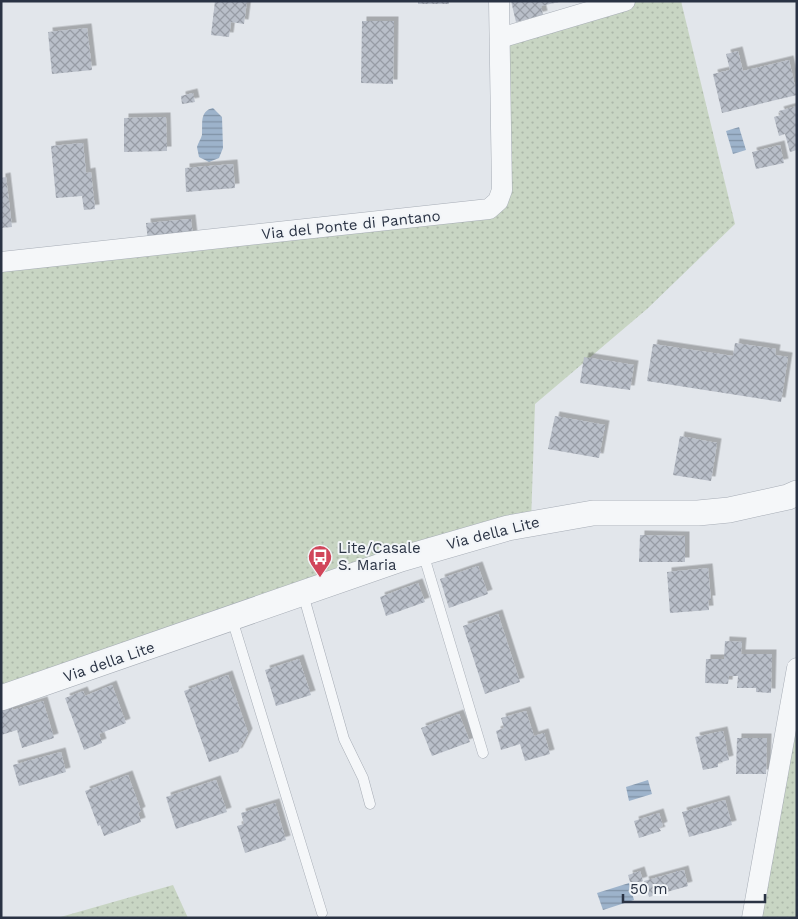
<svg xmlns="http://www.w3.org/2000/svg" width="798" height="919" font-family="'Work Sans',sans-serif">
	<defs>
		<pattern id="grass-dots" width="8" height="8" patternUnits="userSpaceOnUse" patternTransform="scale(1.25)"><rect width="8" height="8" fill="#c8d5c3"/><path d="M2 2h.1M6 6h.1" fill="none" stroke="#acb7a9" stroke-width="1.8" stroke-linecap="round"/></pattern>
		<pattern id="water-rules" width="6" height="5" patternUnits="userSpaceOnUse" patternTransform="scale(1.25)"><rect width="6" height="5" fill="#9db3cb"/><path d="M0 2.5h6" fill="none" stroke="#8092a6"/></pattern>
		<pattern id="building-cross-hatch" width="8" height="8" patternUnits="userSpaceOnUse" patternTransform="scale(1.25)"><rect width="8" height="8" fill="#b9bfc9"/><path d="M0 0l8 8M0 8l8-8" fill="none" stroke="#979ca5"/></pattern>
		<filter id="shadow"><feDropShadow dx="4.5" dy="-4.5" stdDeviation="0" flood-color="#0004"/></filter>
	</defs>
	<rect width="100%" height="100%" fill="#e2e6eb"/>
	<!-- grass -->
	<g fill="url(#grass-dots)">
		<path d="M625,1H681L735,224L647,309L535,404L531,523L1,698V262L494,205L500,38Z"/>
		<path d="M797,666V918H750Z"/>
		<path d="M173,885L188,918H57Z"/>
	</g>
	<!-- water -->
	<g fill="url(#water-rules)">
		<path d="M213,108L222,117L223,148L219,158L209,162L199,157L197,147C198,143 201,139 202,135C203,124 199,111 213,108Z"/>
		<path d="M739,127L746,150L733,154L726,131Z"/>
		<path d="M648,780L652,794L629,801L626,787Z"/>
		<path d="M629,883L634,900L603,910L597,893Z"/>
	</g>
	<!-- building -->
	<g fill="url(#building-cross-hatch)" filter="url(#shadow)">
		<path d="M215,1H247L244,24L231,22L229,37L211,35Z"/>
		<rect x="418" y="1" width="31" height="3"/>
		<path d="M511,1H559V2L541,6L543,15L516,22Z"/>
		<path d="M362,21H394L393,84L361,83Z"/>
		<path d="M87,28L92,70L52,74L48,32Z"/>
		<path d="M738,51L743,71L789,60L797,95L722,113L713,74L730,70L726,54Z"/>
		<path d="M193,93L195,102L182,104L181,96Z"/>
		<path d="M797,106V150L790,152L785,134L779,136L774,117L781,115L779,111Z"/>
		<path d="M166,117L167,151L124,152V118Z"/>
		<path d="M83,143L86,173L91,172L95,209L84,210L82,196L56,198L51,146Z"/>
		<path d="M780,145L784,163L756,169L752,152Z"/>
		<path d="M233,164L235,188L186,192L185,168Z"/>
		<path d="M6,177L12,227L1,228V178Z"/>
		<path d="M191,219L193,237L148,241L146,223Z"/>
		<path d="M735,343L776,349L775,355L788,357L781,402L647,381L653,344L733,356Z"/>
		<path d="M584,357L634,365L630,390L580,383Z"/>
		<path d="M555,416L605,425L599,458L548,449Z"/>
		<path d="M680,436L717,443L711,481L673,475Z"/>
		<path d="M640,535L685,536V562H639Z"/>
		<path d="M478,566L488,594L449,608L440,579Z"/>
		<path d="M708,568L711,600H708L709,610L670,613L667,572Z"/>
		<path d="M418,583L425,602L386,616L380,597Z"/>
		<path d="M498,614L520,682L485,694L463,626Z"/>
		<path d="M725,641L742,642L741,654H772L771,693L756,692V688H737L738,676H729L728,684L705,683L706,659H724Z"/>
		<path d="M299,659L311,695L276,706L265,670Z"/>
		<path d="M228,675L248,733L238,752L209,762L184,691Z"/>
		<path d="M112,685L126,723L99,734L102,743L84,750L65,698L83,691L85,696Z"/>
		<path d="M43,701L54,738L22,748L17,730L1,735V710L12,707L13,710Z"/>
		<path d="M526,711L534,736L544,733L550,754L525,761L520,744L501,750L496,731L504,728L501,718Z"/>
		<path d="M459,714L470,742L432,756L421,728Z"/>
		<path d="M723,731L729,760L718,763V767L703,770L695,737Z"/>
		<path d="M737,738H767L766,774H736Z"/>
		<path d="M61,752L66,772L19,786L13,765Z"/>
		<path d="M128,775L141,811L138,813L141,822L104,836L100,825L98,826L85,791Z"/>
		<path d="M216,780L227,812L176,829L166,797Z"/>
		<path d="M725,800L732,825L689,837L682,812Z"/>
		<path d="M275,803L286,840L245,853L237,826L244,824L241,813Z"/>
		<path d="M659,813L663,826L659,828L661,831L639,838L634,821Z"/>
		<path d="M684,870L688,886L649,897L644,881Z"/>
		<path d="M640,871L643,881L631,885L628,875Z"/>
	</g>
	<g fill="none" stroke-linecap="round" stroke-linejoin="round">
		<!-- service casing -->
		<g stroke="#a7adb6" stroke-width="11">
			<g id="service">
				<path d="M423,553L483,753"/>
				<path d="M303,594L344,739L363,778L370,804"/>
				<path d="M232,619L322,913"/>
			</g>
		</g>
		<!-- minor casing -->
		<g stroke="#a7adb6" stroke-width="21">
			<g id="minor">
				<path d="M500,38L625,1"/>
				<path d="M1,262L489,209L498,201L502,190L499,1"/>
				<path d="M752,918L797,668"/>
			</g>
		</g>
		<!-- tertiary casing -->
		<g stroke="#a7adb6" stroke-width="26">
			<path id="tertiary" d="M1,698L401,559L508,528L593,513H698L729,510L788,497L797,493"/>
		</g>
		<!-- service -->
		<use href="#service" stroke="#f5f7f9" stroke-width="10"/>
		<!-- minor -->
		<use href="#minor" stroke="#f5f7f9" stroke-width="20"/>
		<!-- tertiary -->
		<use href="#tertiary" stroke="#f5f7f9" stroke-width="25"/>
	</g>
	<!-- icons -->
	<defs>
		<g id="bus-pin" transform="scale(1.25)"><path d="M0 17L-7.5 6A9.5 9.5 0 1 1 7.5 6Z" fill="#d1465a" stroke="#f2f5f8"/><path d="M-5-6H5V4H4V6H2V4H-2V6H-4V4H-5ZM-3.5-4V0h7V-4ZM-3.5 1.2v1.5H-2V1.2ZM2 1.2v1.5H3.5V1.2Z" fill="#fff"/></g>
	</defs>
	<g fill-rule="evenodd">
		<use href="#bus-pin" x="320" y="557"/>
	</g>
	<g text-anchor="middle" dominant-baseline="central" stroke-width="4" stroke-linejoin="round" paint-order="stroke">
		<!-- street labels -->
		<g font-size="15" fill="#2a3344" stroke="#f2f5f8">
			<text transform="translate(351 225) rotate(-6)">Via del Ponte di Pantano</text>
			<text transform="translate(493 533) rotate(-14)">Via della Lite</text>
			<text transform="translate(109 662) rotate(-19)">Via della Lite</text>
		</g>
		<!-- poi labels -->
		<g font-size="15" fill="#2a3344" stroke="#f2f5f8" text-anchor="start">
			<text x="338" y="548">Lite/Casale<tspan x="338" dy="17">S. Maria</tspan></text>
		</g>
	</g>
	<!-- border -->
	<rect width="798" height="919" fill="none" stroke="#2a3344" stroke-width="5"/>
	<!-- scale -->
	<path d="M623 894v8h142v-8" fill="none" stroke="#2a3344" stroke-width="2.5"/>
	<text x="630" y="894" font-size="15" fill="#2a3344" stroke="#f2f5f8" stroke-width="4" paint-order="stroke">50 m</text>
</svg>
